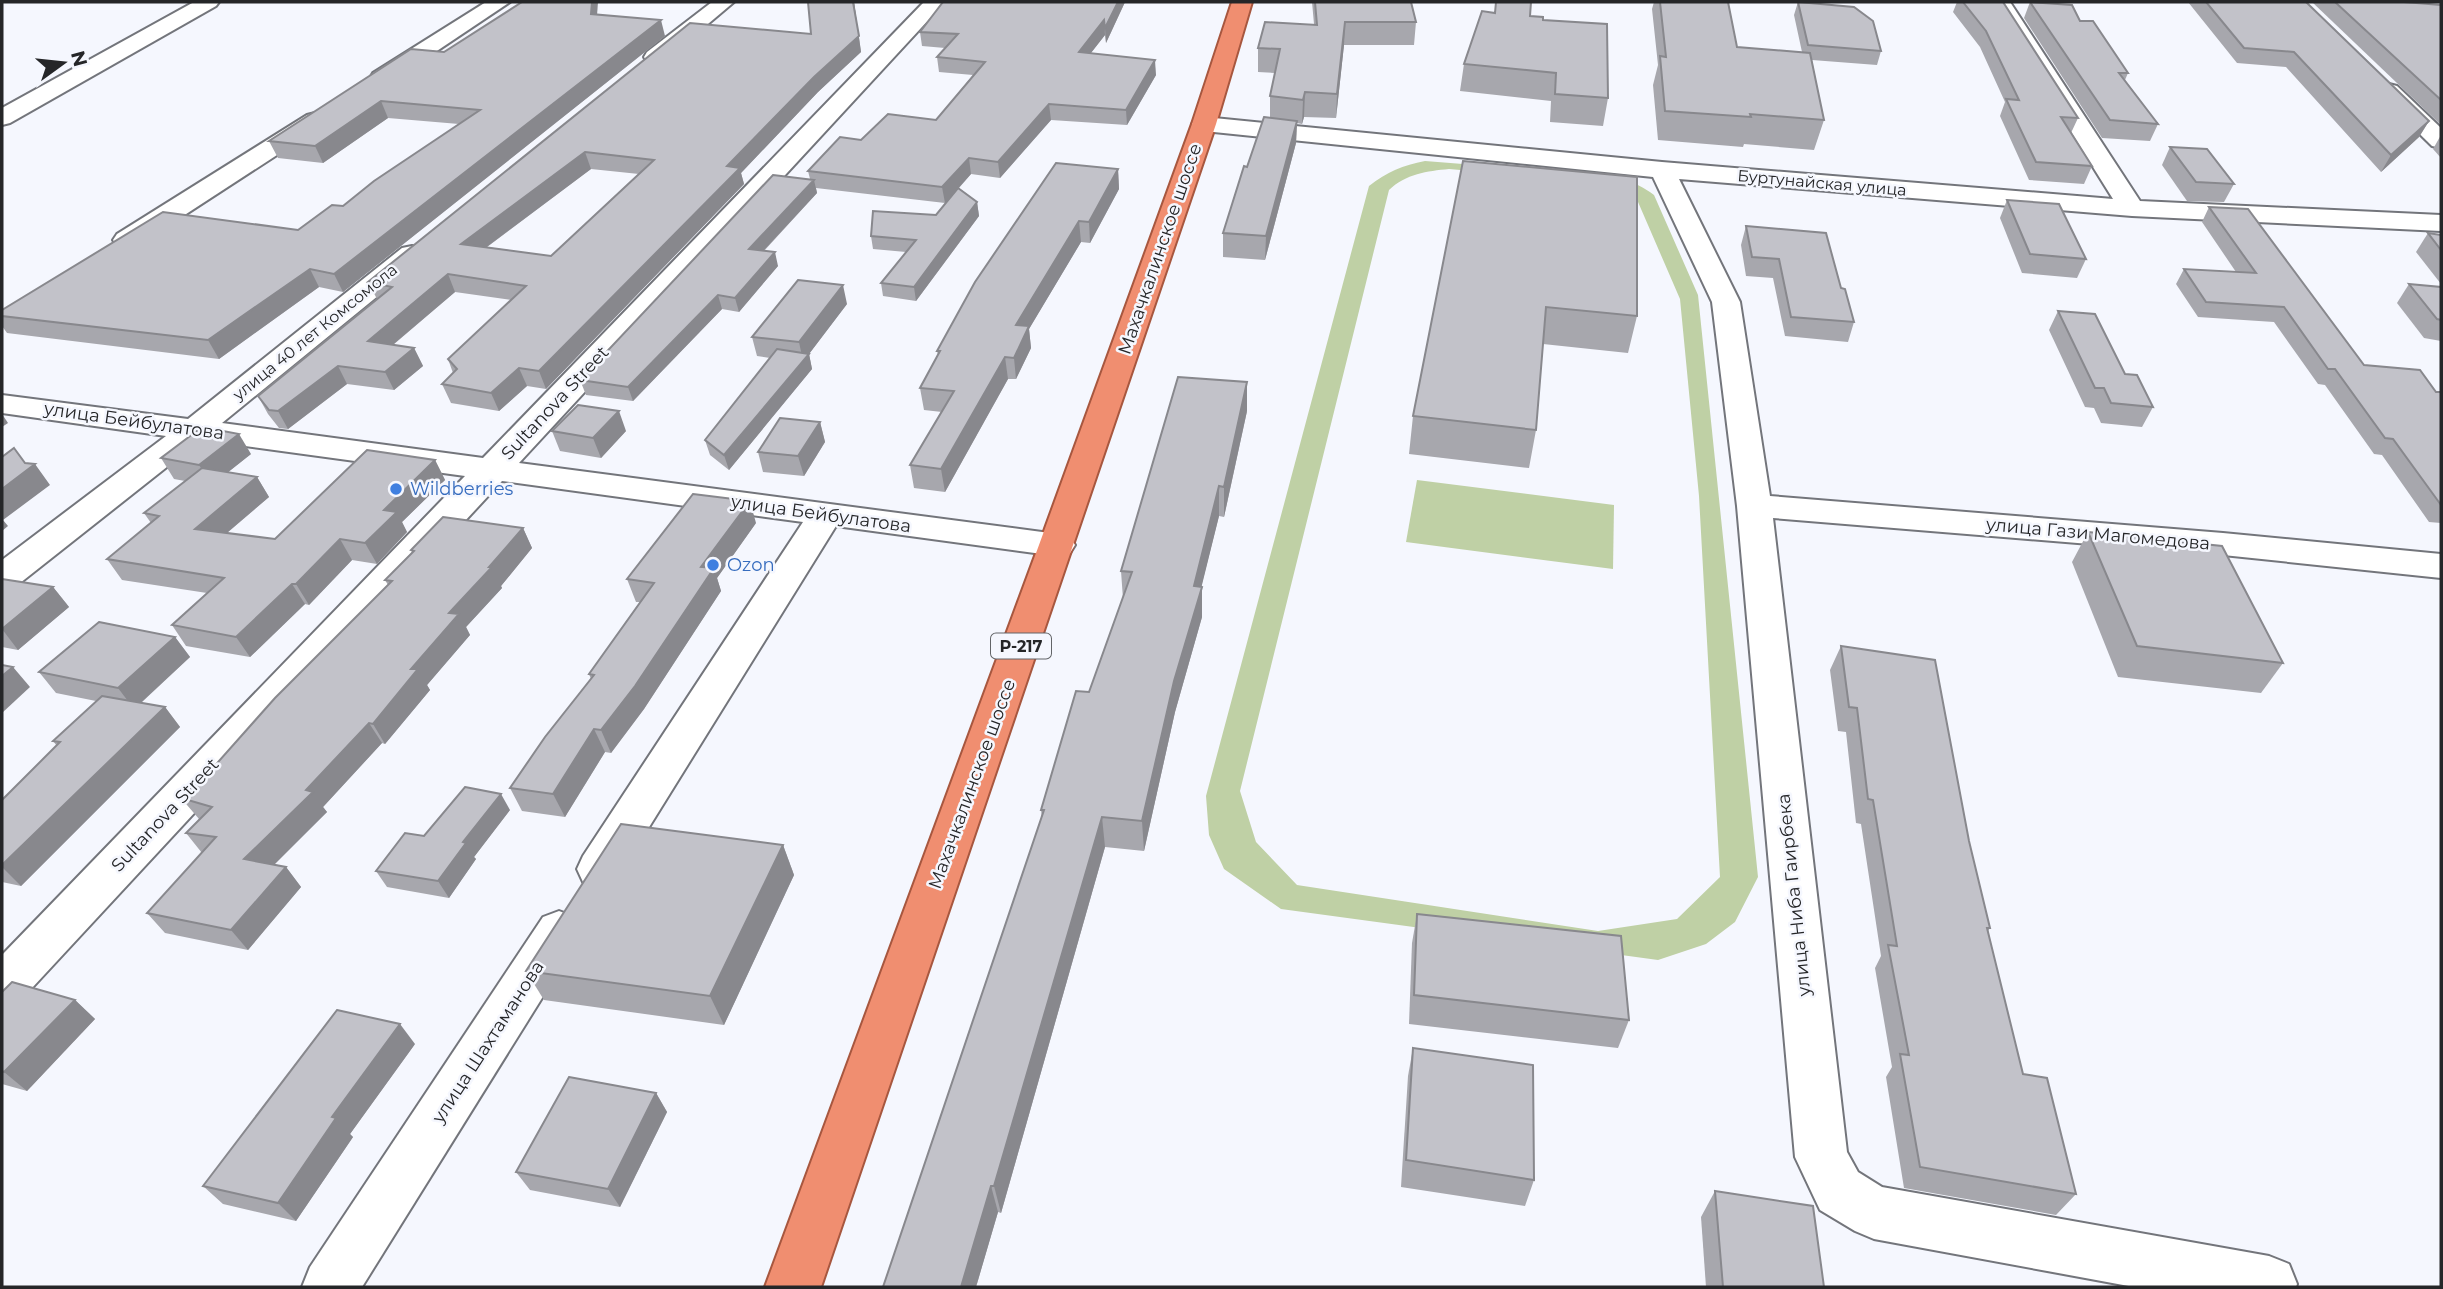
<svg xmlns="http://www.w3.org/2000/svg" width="2443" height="1289" font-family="Montserrat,sans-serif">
	<rect width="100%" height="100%" fill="#f5f7fe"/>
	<!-- green -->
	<g fill="#bfd0a5" fill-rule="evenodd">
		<path d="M1425,161L1565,172L1568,167L1587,169L1590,173C1614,177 1635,180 1654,195L1698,295L1758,877L1735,922L1706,944L1658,960L1281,909L1224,869L1209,835L1206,796L1369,186C1387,172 1403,165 1425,161ZM1449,169L1606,183L1635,195L1680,299L1699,496L1720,877L1677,919L1598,931L1297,885L1256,842L1240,791L1389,190C1406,174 1427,171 1449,169Z"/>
		<path d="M1417,480L1614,505L1613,569L1406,542Z"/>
	</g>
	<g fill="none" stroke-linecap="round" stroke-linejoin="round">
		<!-- minor casing -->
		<g stroke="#73757b" stroke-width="4">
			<g id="minor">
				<path d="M194,2H219L216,6L10,123L2,125V108Z"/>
				<path d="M486,2H510L389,83H373L370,78L373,73Z"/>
				<path d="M712,2H734L663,62H647L644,57L647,52Z"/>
				<path d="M924,2H945L519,463L1057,534L1070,537L1075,545L1070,553L1057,556L836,526L615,882L599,887L583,882L577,869L583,856L803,522L502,481L19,1002L2,1008V955L465,476L201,440L15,587L2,590V560L166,436L2,413V395L188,419L402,248L412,246L422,248L426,254L422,260L222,423L483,458Z"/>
				<path d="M1990,2H2010L2140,201L2441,215V231L2132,216L1679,179L1740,302L1770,496L2223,533L2441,554V578L2223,555L1773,518L1847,1152L1858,1172L1882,1187L2269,1256L2289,1264L2297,1284L2296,1287H2134L1874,1239L1855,1231L1820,1210L1795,1157L1737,506L1712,302L1653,177L1204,131L1196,129L1192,124L1196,119L1204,117L1662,162L2113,199Z"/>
				<path d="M2389,84L2397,86L2441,128V148L2432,146L2381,96L2378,91L2381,86Z"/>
				<path d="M315,113L323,115L327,120L323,125L137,246L127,248L117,246L113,240L117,234L307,115Z"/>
				<path d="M559,911L575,917L582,931L575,945L362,1287H302L310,1267L543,917Z"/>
			</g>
		</g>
		<!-- trunk casing -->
		<g stroke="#a7573f" stroke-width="4">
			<path id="trunk" d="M1232,2H1252L1216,124L821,1287H765L1039,545L1192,124Z"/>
		</g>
		<!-- minor -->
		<use href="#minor" fill="#fff" fill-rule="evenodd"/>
		<!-- trunk -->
		<use href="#trunk" fill="#f08e70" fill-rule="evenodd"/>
	</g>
	<!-- wall -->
	<g fill="#a7a7ad" fill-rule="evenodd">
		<path d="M854,2L861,52L818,92L741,173L744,184L546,389L527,386L499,411L451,403L442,384L453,373L448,359L511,300L455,292L393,345L414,348L423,366L394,390L347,384L288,429L279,428L268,414L258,396L377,299L368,282L690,23L811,34ZM591,169L639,174L551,256L487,247Z"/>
		<path d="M943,2H1125L1106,43L1105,35L1090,54L1156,75L1127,125L1051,120L1000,178L971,174L959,188L977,202L979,216L916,301L883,296L881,283L906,252L873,249L871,236L936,215L954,193L945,203L816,188L817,193L764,251L778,266L739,312L722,309L633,401L586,395L580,380L810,179L808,171L861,140L936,120L973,75L939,72L937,57L945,48L922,46L920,32Z"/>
		<path d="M1312,2H1411L1416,22L1414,45H1344L1336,118L1304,117L1302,124L1297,123L1296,143L1265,260L1223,257V233L1247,167L1270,118V96L1275,73L1258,72V48L1314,24Z"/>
		<path d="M1654,2H1728L1737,47L1802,52L1794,15L1798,2L1881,51L1877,65L1812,60L1824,120L1814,150L1744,144L1743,147L1658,140L1653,85L1658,65L1652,9Z"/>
		<path d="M1957,2H2003L2078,118L2071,133L2092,166L2084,184L2029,180L2000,116L2005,102L1980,47L1953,12Z"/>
		<path d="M2030,2L2080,21L2128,73L2125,80L2158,124L2150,141L2102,138L2024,18Z"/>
		<path d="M2188,2H2306L2429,121L2419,137L2381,172L2286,67L2237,63Z"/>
		<path d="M2312,2H2404L2441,5V125Z"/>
		<path d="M597,14L665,36L343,292L319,287L219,359L7,333L2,326V310L298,230L343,206L459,124L388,118L323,163L278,158L269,141L444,52Z"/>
		<path d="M1530,16L1543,20L1608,98L1603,126L1550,122L1551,101L1460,91L1464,64Z"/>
		<path d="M2441,135V158L2433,149Z"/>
		<path d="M2170,147L2234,184L2224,202L2187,201L2162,165Z"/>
		<path d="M1463,161L1637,316L1628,353L1543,344L1536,430L1529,468L1409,454L1413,416Z"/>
		<path d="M1118,169L1119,189L1090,243L1081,242L1029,329L1031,348L1016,379H1008L945,492L914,488L910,465L942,412L924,410L920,388L938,355L937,351Z"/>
		<path d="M2007,200L2086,259L2077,278L2022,273L2000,218Z"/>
		<path d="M2209,207L2364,365L2436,392H2441V523L2429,522L2382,455L2374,454L2325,385L2318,384L2274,322L2198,317L2176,284L2184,269L2236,272L2202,222Z"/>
		<path d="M1746,226L1841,288L1854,322L1848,342L1785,336L1773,278L1746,276L1741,245Z"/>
		<path d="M2428,233L2441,235V284L2416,252Z"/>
		<path d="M2409,284L2441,287V341L2424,338L2397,303Z"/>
		<path d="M847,304L809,354L812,369L729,470L710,455L705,440L770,358L757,356L752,337Z"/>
		<path d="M2058,311L2125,374L2153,407L2142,427L2101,423L2094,408L2085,407L2049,330Z"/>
		<path d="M1247,411L1224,517L1219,516L1201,587L1202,617L1175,712L1144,851L1105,847L1001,1213L998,1212L976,1287L1042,818L1041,810L1089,692L1123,599L1121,571Z"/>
		<path d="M820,422L825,442L804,476L763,472L758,452Z"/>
		<path d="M552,431H626L601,458L560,451Z"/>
		<path d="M251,454L228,472L257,477L269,497L227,533L275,539L435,460L445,480L402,522L407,532L377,564L352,560L309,605L305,604L250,657L186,646L172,625L207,593L122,580L107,559L151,523L144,513L185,481L174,479L161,458Z"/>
		<path d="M756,523L717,578L721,591L644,709L611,753L605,752L565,817L522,811L510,788L591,679L589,674L640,602H636L627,579Z"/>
		<path d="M523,528L532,548L501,586L502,588L466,627L470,635L427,685L430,690L385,744L382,743L323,807L327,812L274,864L286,867L301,887L248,950L165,933L147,913L202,853L186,833L199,819L181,798L211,770L388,585L385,580L412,552L411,550Z"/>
		<path d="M2088,532L2283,663L2261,693L2118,677L2072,562Z"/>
		<path d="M2,579L53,587L69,607L18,650L2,647Z"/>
		<path d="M175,637L190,657L141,703L165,707L180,727L21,886L2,882V800L57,746L53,741L96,701L56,693L39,672Z"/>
		<path d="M1841,646L1969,841L1990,928L1988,931L2023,1074L2076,1194L2056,1215L1904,1188L1886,1077L1892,1067L1875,968L1881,956L1861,824L1856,823L1846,732L1838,731L1830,670Z"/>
		<path d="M510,810L474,857L476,859L449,898L387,887L376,871L424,836Z"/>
		<path d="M783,845L794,875L724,1025L544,1000L526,971Z"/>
		<path d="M1417,914L1629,1020L1618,1048L1409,1024L1412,943Z"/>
		<path d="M2,992L75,1000L95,1019L27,1091L2,1084Z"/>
		<path d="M415,1044L350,1134L353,1137L296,1221L223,1204L203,1186Z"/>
		<path d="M1413,1048L1534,1180L1525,1206L1401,1187L1408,1076Z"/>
		<path d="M656,1093L667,1112L620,1207L530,1190L516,1172Z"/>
		<path d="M1715,1191L1824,1287H1706L1701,1217Z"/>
	</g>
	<!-- shaded-wall -->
	<g fill="#88888d">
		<path d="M592,2H598L596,29L591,14Z"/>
		<path d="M854,2L861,52L818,92L741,173L744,184L546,389L539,371L727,166Z"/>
		<path d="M1118,2H1125L1106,43L1105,28Z"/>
		<path d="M661,20L665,36L343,292L334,274Z"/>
		<path d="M1104,20L1105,35L1080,67L1079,52Z"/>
		<path d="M1345,22L1344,45L1336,118L1337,94Z"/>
		<path d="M1155,60L1156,75L1127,125L1126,110Z"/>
		<path d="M1305,92L1304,117L1302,124L1303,100Z"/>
		<path d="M381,101L388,118L323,163L315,146Z"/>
		<path d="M1049,104L1051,120L1000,178L998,162Z"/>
		<path d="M1297,121L1296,143L1265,260L1266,236Z"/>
		<path d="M2429,121L2419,137L2381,172L2391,155Z"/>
		<path d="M585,152L591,169L468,261L461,244Z"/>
		<path d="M969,158L971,174L945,203L942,187Z"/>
		<path d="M1118,169L1119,189L1090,243L1089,222Z"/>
		<path d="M814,180L817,193L752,263L749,249Z"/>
		<path d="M977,202L979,216L916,301L914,287Z"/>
		<path d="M1079,221L1081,242L1029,329L1031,348L1016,379L1014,358L1016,325Z"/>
		<path d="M775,252L778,266L739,312L735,298Z"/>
		<path d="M310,269L319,287L219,359L208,340Z"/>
		<path d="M448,274L455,292L376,359L368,341Z"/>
		<path d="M843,285L847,304L809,354L812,369L729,470L724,455L803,361L799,342Z"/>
		<path d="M718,295L722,309L633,401L628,387Z"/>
		<path d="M414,348L423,366L394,390L385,372Z"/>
		<path d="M1005,357L1008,379L945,492L941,469Z"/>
		<path d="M338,366L347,384L288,429L278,411Z"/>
		<path d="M519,368L527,386L499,411L491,393Z"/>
		<path d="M1247,382V411L1224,517V487Z"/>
		<path d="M619,411L626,431L601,458L593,438Z"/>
		<path d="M2,414L8,423L2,427Z"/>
		<path d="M820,422L825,442L804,476L798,456Z"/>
		<path d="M239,434L251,454L212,485L199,465Z"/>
		<path d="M435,460L445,480L402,522L407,532L377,564L365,543L384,510Z"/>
		<path d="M35,464L50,485L3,520L8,526L2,531V489Z"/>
		<path d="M257,477L269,497L208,549L195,529Z"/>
		<path d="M1219,486V516L1199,597L1202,587V617L1175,712L1144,851L1142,821L1194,586Z"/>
		<path d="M750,501L756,523L717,578L721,591L644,709L611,753L601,730L701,567Z"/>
		<path d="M523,528L532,548L501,586L502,588L466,627L470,635L427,685L430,690L385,744L373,724L449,613Z"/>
		<path d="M340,539L352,560L309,605L296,584Z"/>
		<path d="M292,584L305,604L250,657L236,637Z"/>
		<path d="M53,587L69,607L18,650L2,629Z"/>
		<path d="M175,637L190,657L134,709L118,688Z"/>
		<path d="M13,667L30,687L2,713V676Z"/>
		<path d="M165,707L180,727L21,886L2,867V865Z"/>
		<path d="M369,723L382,743L323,807L327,812L260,879L244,859L306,790Z"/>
		<path d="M594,729L605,752L565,817L553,794Z"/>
		<path d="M501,794L510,810L474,857L476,859L449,898L438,881L463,842Z"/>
		<path d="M1102,817L1105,847L1001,1213L994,1186Z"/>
		<path d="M783,845L794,875L724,1025L710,996Z"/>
		<path d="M286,867L301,887L248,950L231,930Z"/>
		<path d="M75,1000L95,1019L27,1091L4,1072Z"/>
		<path d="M400,1024L415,1044L350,1134L353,1137L296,1221L278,1203L332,1117Z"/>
		<path d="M656,1093L667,1112L620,1207L608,1189Z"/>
		<path d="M991,1186L998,1212L976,1287H961Z"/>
	</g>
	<!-- building -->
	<g fill="#c2c2c9" stroke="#88888d" stroke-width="2" fill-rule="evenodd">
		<path d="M522,2H592L591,14L661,20L334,274L310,269L208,340L2,316V310L163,212L298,230L332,205L343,206L374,181L480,110L381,101L315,146L269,141L411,49L444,52Z"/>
		<path d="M808,2H853L859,36L814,77L727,166L740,168L539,371L519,368L491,393L442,384L457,369L448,359L526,286L448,274L368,341L414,348L385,372L338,366L278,411L269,410L258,396L392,287L368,282L690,23L811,34ZM585,152L654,160L551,256L461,244Z"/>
		<path d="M943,2H1118L1105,28L1104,20L1079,52L1155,60L1126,110L1049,104L998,162L969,158L942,187L808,171L840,137L861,140L888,114L936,120L985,62L937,57L958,34L920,32Z"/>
		<path d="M1315,2H1411L1416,22H1345L1337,94L1305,92L1303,100L1270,96L1280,49L1258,48L1265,22L1317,25Z"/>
		<path d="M1496,2H1531L1530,16L1543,17V20L1607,24L1608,98L1555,94L1556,73L1464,64L1482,11L1495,13Z"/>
		<path d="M1660,2H1728L1737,47L1810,53L1824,120L1750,114L1751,117L1665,111L1660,56L1666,57Z"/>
		<path d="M1798,2L1854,7L1873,21L1881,51L1808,45Z"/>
		<path d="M1963,2H2003L2078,118L2061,117L2092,166L2036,162L2006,99L2019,100L1986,31Z"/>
		<path d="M2030,2L2072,5L2080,21H2093L2128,73H2119L2158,124L2110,120Z"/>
		<path d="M2206,2H2306L2429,121L2391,155L2294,52L2244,48Z"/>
		<path d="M2335,2H2404L2441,5V100Z"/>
		<path d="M1264,117L1297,121L1266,236L1223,233L1244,166L1247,167Z"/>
		<path d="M2170,147L2207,149L2234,184L2196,182Z"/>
		<path d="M1463,161L1637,177V316L1546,307L1536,430L1413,416Z"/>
		<path d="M1056,163L1118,169L1089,222L1079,221L1016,325L1029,326L1014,358L1005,357L941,469L910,465L954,391L920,388L940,351H937L975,282Z"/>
		<path d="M773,175L814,180L749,249L775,252L735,298L718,295L628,387L580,380Z"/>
		<path d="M958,188L977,202L914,287L881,283L916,240L871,236L873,211L936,215Z"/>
		<path d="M2007,200L2059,204L2086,259L2030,254Z"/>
		<path d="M2209,207L2248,209L2364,365L2420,370L2436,392H2441V505L2393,439L2385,438L2335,369H2328L2284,307L2206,302L2184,269L2256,273Z"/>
		<path d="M1746,226L1826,233L1841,288L1845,289L1854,322L1791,317L1779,259L1752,257Z"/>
		<path d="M2428,233L2441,235V250Z"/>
		<path d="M798,280L843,285L799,342L752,337Z"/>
		<path d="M2409,284L2441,287V320L2437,319Z"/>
		<path d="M2058,311L2095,314L2125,374L2137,375L2153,407L2111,403L2104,388H2095Z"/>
		<path d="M777,349L809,354L724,455L705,440Z"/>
		<path d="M1178,377L1247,382L1224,487L1219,486L1194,586L1202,587L1174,681L1142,821L1102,817L994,1186H991L961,1287H883L1044,810H1041L1076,691L1089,692L1132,572L1121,571Z"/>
		<path d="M578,405L619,411L593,438L552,431Z"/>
		<path d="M780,418L820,422L798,456L758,452Z"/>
		<path d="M202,427L239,434L199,465L161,458Z"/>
		<path d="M14,448L25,463L35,464L2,489V457Z"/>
		<path d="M367,450L435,460L384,510L397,512L365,543L340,539L296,584H292L236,637L172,625L224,578L107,559L159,516L144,513L202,468L257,477L195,529L275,539Z"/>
		<path d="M693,494L750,501L701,567L714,568L635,686L601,730L594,729L553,794L510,788L545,737L594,675L589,674L654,583L627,579Z"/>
		<path d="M443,517L523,528L489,567H492L449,613L459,614L411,669H418L373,724L369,723L306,790L313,792L244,859L286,867L231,930L147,913L216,837L186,833L212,807L181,798L211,770L275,698L392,581L385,580L414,551L411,550Z"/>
		<path d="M2088,532L2222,546L2283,663L2137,646Z"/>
		<path d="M2,579L53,587L2,629Z"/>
		<path d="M99,622L175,637L118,688L39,672Z"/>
		<path d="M1841,646L1935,660L1969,841L1990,928H1987L2023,1074L2047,1078L2076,1194L1920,1167L1900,1054L1909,1055L1888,945L1897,946L1873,800L1868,799L1857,708L1849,707Z"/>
		<path d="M2,665L13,667L2,676Z"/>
		<path d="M102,696L165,707L2,865V800L60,742L53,741Z"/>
		<path d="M465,787L501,794L463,842L466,843L438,881L376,871L405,833L424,836Z"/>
		<path d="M621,824L783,845L710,996L526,971Z"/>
		<path d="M1417,914L1621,936L1629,1020L1414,995Z"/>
		<path d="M12,982L75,1000L4,1072L2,1071V992Z"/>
		<path d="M337,1010L400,1024L332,1117L336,1118L278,1203L203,1186Z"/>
		<path d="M1413,1048L1533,1065L1534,1180L1406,1160Z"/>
		<path d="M569,1077L656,1093L608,1189L516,1172Z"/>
		<path d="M1715,1191L1813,1206L1824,1287H1723Z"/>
	</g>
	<!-- markers -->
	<g fill="#3f7fe0" stroke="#f5f7fe" stroke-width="2.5">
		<circle cx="396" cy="489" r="7"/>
		<circle cx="713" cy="565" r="7"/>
	</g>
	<g text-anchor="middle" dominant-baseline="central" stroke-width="5" stroke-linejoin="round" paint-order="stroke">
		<!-- far-street labels -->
		<g font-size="16" fill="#252628" stroke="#f5f7fe">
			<text transform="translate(1822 183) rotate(5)">Буртунайская улица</text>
			<text transform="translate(315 332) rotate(-39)">улица 40 лет Комсомола</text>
		</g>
		<!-- shield labels -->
		<rect fill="#f5f7fe" stroke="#636568" stroke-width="2" x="991" y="633.5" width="60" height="25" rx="5"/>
		<g font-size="16" font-weight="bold" fill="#252628">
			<text x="1021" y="646">Р-217</text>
		</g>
		<!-- street labels -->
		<g font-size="18" fill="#252628" stroke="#f5f7fe">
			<text transform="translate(1160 249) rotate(-71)">Махачкалинское шоссе</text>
			<text transform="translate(555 403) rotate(-47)">Sultanova Street</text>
			<text transform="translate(134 421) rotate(8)">улица Бейбулатова</text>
			<text transform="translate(821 514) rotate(8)">улица Бейбулатова</text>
			<text transform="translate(2098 534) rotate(5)">улица Гази Магомедова</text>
			<text transform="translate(972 784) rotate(-70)">Махачкалинское шоссе</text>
			<text transform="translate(165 815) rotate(-47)">Sultanova Street</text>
			<text transform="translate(1794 895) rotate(-96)">улица Ниба Гаирбека</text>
			<text transform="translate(488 1042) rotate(-57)">улица Шахтаманова</text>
		</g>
		<!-- shop labels -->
		<g font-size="18" fill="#366cbe" stroke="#f5f7fe" text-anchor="start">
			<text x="410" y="489">Wildberries</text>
			<text x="727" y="565">Ozon</text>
		</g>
	</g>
	<!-- border -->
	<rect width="2443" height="1289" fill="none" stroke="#252628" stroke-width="7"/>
	<!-- north arrow -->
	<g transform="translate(63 63) rotate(75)" stroke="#f5f7fe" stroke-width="5" paint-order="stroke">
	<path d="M0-5L12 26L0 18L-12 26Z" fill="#252628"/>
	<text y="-10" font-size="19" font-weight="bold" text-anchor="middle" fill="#252628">N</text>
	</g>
</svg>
